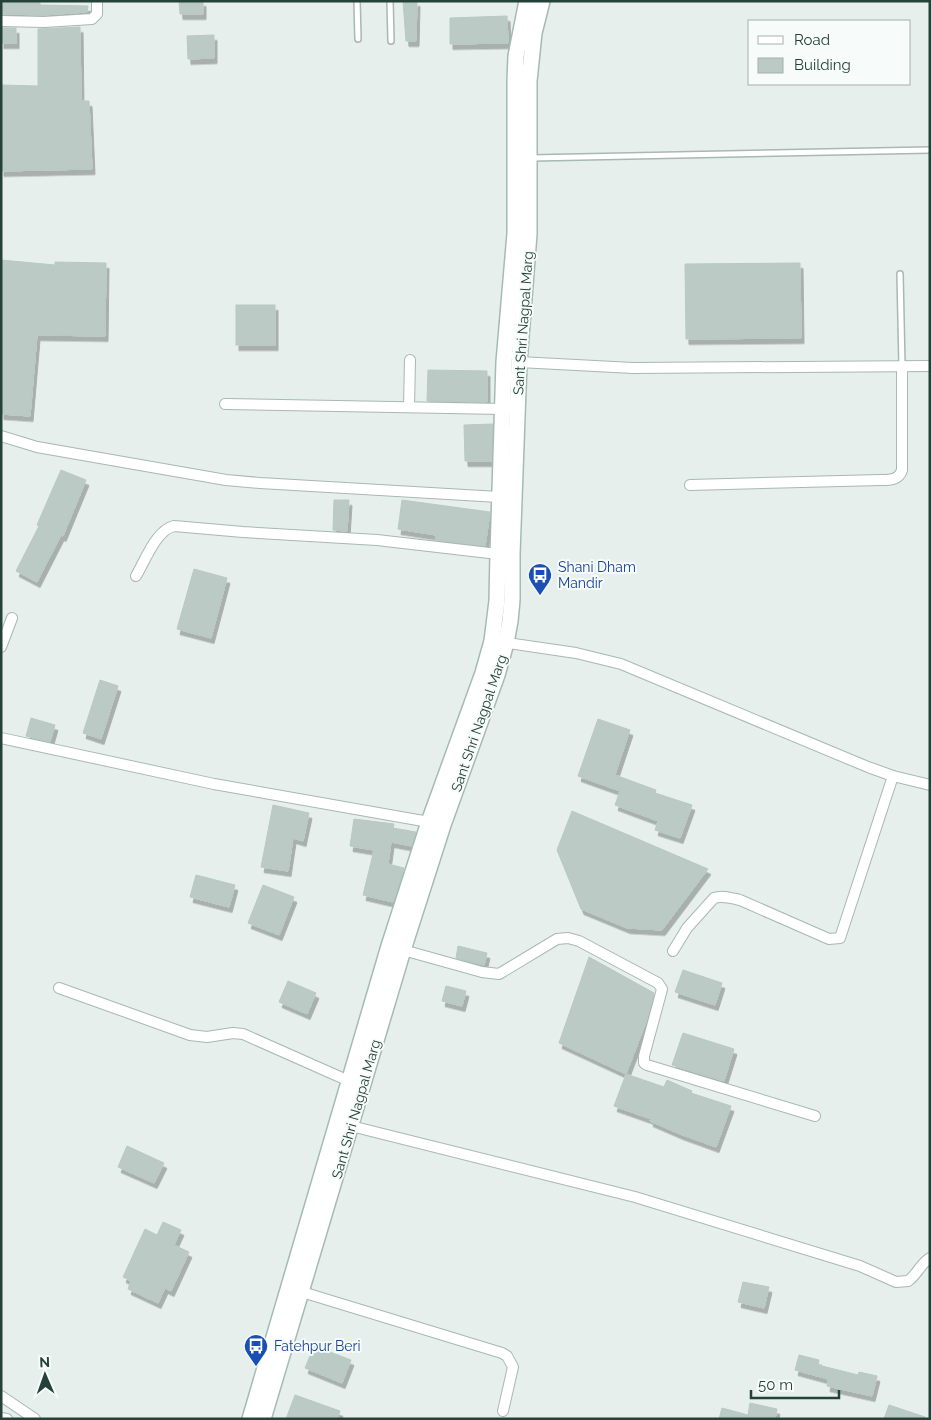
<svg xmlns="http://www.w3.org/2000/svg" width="931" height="1420" font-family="Raleway,sans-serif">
	<defs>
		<filter id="shadow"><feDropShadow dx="3" dy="5.5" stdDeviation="0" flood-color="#0004"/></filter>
	</defs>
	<rect width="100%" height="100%" fill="#e6efeb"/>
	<!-- building -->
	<g fill="#bbcac4" stroke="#b8c9c2" filter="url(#shadow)">
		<path d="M1,1H40V5L88,6L87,12L44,15L1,14Z"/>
		<path d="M179,1H203V14H180Z"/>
		<path d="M403,1H417L416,41H406Z"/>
		<path d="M507,16L508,43L450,44V18Z"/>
		<path d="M80,27L81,101H89L92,169L1,171V85L38,86V29Z"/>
		<rect x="1" y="28" width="15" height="15"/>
		<path d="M214,35V58L188,59L187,36Z"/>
		<path d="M1,260L55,265V262L106,263L105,336L37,335L30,416L1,414Z"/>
		<path d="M800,263L801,338L686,339L685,264Z"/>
		<rect x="236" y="305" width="39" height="40"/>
		<path d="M428,370L487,371V402L427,401Z"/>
		<path d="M493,424L492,461H465L464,425Z"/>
		<path d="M61,470L86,480L63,536L61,535L37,582L16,571L39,526L37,525Z"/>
		<path d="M334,500H349L347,531L333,530Z"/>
		<path d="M402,500L490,512L485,546L436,540V535L398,529Z"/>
		<path d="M194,569L227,578L211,638L177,629Z"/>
		<path d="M100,680L118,686L101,739L83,733Z"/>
		<path d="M31,718L55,725L50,742L26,736Z"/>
		<path d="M598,719L630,730L615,775L656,790L655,793L692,805L680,838L655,830L658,821L615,805L620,791L578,776Z"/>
		<path d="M273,805L309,813L303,841L293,838L288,871L261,867Z"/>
		<path d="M572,811L708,869L662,930L627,928L581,909L557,850Z"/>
		<path d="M354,819L394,824L393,828L416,832L412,846L391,842L388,864L404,868L393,902L363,895L374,850L350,846Z"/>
		<path d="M196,875L235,885L229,907L190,897Z"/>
		<path d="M263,885L294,897L279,935L248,923Z"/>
		<path d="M458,946L487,953L484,965L456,958Z"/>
		<path d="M589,957L654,993L646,1022L626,1074L559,1043Z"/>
		<path d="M683,970L722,983L715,1005L675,992Z"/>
		<path d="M288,981L316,993L307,1014L279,1002Z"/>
		<path d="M446,986L466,991L462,1006L442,1001Z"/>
		<path d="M683,1033L734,1049L724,1081L672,1065Z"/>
		<path d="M626,1074L664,1087L667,1080L692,1091L691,1093L731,1106L716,1147L680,1134L650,1121L651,1119L614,1106Z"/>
		<path d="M127,1146L164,1163L154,1183L118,1167Z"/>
		<path d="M163,1222L181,1230L174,1245L189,1252L171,1291L165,1288L158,1303L128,1289L131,1281L123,1277L145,1229L157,1235Z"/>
		<path d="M743,1282L769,1287L764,1308L738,1302Z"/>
		<path d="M314,1346L351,1360L342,1383L305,1368Z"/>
		<path d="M799,1355L819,1360L818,1365L858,1375L859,1372L877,1376L872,1396L827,1386L828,1379L795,1370Z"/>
		<path d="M295,1395L340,1411L337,1419H286Z"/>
		<path d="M750,1403L777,1409L775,1419H719L722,1408L748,1415Z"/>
		<path d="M889,1405L925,1417V1419H884Z"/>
	</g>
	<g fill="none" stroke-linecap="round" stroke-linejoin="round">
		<!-- lane casing -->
		<g stroke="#a8b8b2" stroke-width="8">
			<g id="lane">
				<path d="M357,1L358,39"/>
				<path d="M390,1L391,41"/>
				<path d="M531,158L930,150"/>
				<path d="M900,274L902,366"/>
			</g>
		</g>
		<!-- street casing -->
		<g stroke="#a8b8b2" stroke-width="12">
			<g id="street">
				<path d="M1,21L44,22L92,19L97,14V1"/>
				<path d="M519,362L633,368L930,366"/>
				<path d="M225,404L503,409"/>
				<path d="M409,407L410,360"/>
				<path d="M1,436L37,447L226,480L260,483L499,497"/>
				<path d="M690,485L881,480C890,480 899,480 902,470V366"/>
				<path d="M136,576C145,561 156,530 174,526L243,532L377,540L498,554"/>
				<path d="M501,642L576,653L621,664L868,767L893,776L930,785"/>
				<path d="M1,647L12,618"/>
				<path d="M1,738L214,784L429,822"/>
				<path d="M403,950L482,972L499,974L557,939L568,938L579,941L658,983L662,989L661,993L644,1056V1063L647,1065L815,1116"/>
				<path d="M673,951L687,928L714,898C723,895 731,898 740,900L829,939L840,938L893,776"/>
				<path d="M59,988L190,1035L207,1037L233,1033L243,1034L349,1081"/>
				<path d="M351,1126L635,1197L860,1266L896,1282L908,1281C917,1275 920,1264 930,1258"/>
				<path d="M302,1292L502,1353L507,1356L513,1367L503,1411"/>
				<path d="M1,1396L35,1419"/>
				<path d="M1,1418L7,1419"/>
			</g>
		</g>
		<!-- secondary casing -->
		<g stroke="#a4bbb3" stroke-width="18">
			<g id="secondary">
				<path d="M250,1419L389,946L429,822L483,673L492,641L497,601L498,554L504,362L515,234V81L516,56L527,1"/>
				<path d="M263,1419L403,950L443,825L497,675L506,643L510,621L512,600V554L519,362L529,234V81L534,33L542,1"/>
			</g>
		</g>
		<!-- lane -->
		<use href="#lane" stroke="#fff" stroke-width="5"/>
		<!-- street -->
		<use href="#street" stroke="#fff" stroke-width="10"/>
		<!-- secondary -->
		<use href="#secondary" stroke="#fff" stroke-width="15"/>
	</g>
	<!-- icons -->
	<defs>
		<g id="bus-pin" transform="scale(1.25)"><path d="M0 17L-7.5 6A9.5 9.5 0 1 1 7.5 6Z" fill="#1a4fb4" stroke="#f7fbf9"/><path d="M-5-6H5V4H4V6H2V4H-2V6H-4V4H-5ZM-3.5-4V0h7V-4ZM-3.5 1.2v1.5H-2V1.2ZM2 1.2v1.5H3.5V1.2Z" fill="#fff"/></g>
	</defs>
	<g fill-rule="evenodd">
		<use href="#bus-pin" x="540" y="575"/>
		<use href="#bus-pin" x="256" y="1346"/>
	</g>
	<g text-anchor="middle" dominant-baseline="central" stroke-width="4" stroke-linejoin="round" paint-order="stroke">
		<!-- street labels -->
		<g font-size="14" fill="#24423a" stroke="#f7fbf9">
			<text transform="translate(523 323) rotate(-86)">Sant Shri Nagpal Marg</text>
			<text transform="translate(479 723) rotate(-71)">Sant Shri Nagpal Marg</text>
			<text transform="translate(356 1109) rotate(-74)">Sant Shri Nagpal Marg</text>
		</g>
		<!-- transit labels -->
		<g font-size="14" fill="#164399" stroke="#f7fbf9" text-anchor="start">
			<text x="558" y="567">Shani Dham<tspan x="558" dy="16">Mandir</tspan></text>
			<text x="274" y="1346">Fatehpur Beri</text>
		</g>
	</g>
	<!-- border -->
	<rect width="931" height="1420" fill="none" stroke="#24423a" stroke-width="5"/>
	<!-- legend -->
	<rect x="748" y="20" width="162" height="65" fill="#f7fbf9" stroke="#a3b1ad"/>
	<rect x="758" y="36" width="25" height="8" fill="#ffffff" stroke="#a3b1ad"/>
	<text x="794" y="45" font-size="15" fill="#24423a">Road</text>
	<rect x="758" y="58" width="25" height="15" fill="#bbcac4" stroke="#a3b1ad"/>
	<text x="794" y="70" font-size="15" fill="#24423a">Building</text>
	<!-- north arrow -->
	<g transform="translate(45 1375) rotate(358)" stroke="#f7fbf9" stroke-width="4" paint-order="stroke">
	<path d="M0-4L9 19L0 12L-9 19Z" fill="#24423a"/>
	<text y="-8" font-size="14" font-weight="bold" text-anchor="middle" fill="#24423a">N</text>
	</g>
	<!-- scale -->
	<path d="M751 1390v8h88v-8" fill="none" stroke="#24423a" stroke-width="2.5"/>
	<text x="758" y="1390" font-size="15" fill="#24423a" stroke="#f7fbf9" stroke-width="4" paint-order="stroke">50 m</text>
</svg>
